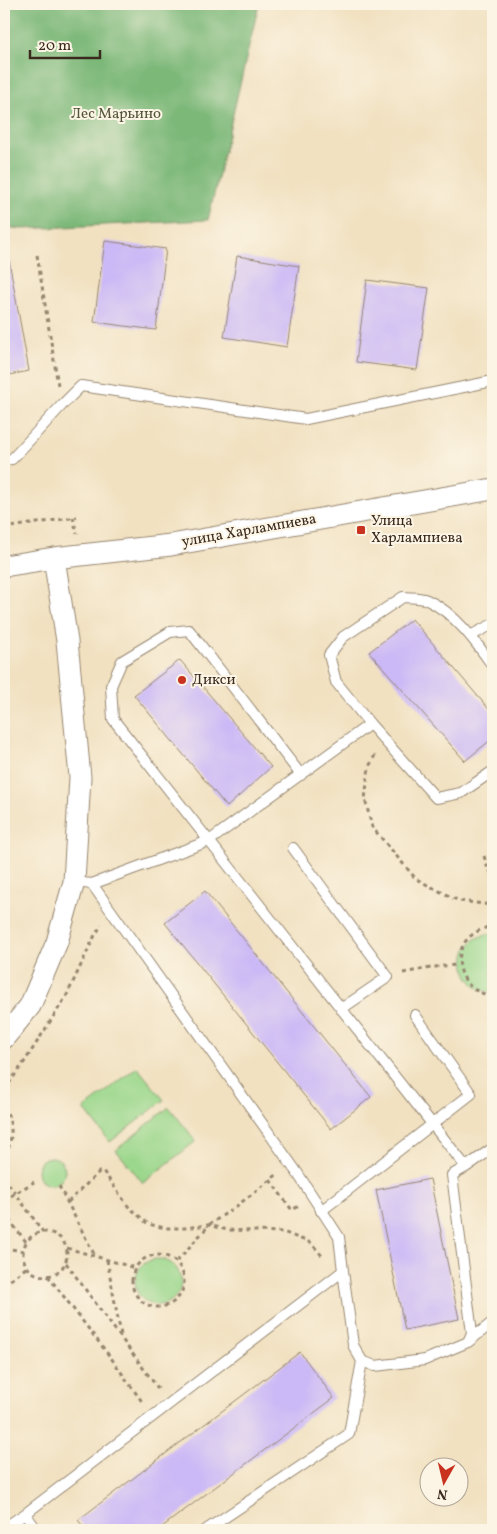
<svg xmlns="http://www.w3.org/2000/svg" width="497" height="1534" font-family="Vollkorn,serif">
  <rect width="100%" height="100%" fill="#fcf5e5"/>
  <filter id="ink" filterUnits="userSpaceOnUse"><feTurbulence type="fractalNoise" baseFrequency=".02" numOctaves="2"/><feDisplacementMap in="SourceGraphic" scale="10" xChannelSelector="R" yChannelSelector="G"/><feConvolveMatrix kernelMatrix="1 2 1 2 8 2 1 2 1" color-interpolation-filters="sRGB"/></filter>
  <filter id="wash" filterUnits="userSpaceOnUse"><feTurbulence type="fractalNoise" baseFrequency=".0096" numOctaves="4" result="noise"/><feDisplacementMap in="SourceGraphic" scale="20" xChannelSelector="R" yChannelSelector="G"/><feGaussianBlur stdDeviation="1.12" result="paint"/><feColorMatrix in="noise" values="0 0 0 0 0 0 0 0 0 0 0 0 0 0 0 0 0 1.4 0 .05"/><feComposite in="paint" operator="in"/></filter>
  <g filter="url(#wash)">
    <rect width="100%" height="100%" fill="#f1e1c1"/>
    <!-- green -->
    <path fill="#9bd78c" stroke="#6b8055" d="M486 934H493V992C468 992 455 960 472 942 475 938 482 936 486 934Z
      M137 1067 164 1100 110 1142 84 1109Z
      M169 1107 196 1141 143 1183 116 1150Z
      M37 1171a14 14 0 1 1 28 0a14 14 0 1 1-28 0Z
      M135 1282a23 23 0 1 1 46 0a23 23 0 1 1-46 0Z"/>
    <!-- forest -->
    <path fill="#7cb878" stroke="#5c714b" d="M4 4H259L208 220 22 229 4 227Z"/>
    <g id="blocks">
      <!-- building -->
      <path fill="#cbb8f6" d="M105 241 166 249 156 330 94 322Z
        M8 255 29 371 4 376V256Z
        M237 256 299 266 287 347 224 337Z
        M367 280 429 288 417 370 356 362Z
        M412 619 493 714V738L465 761 369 652Z
        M180 660 271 767 227 807 134 695Z
        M205 891 371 1097 331 1129 165 923Z
        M430 1179 459 1319 405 1330 376 1190Z
        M300 1352 334 1398 158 1530H86L78 1520Z"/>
    </g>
  </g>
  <g filter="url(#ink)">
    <use href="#blocks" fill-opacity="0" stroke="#968670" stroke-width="1"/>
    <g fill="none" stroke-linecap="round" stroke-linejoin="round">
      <!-- service casing -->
      <g stroke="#968670" stroke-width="12">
        <path id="service" d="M4 460 12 459 62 405 81 386 306 419 493 381
          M470 636 493 624
          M370 724 436 798 461 793 493 771
          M301 775 189 630 170 632 122 661 111 686 113 719 466 1167 493 1148
          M293 848 388 977 341 1009
          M92 884 209 841 370 724 336 682 329 655 343 637 403 597C411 598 420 597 427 600 455 613 476 642 493 666
          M321 1211 471 1094 415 1015
          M343 1271 353 1345 362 1361 375 1366 425 1360 468 1342 472 1333 452 1175 466 1167
          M468 1342 493 1322
          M25 1514 37 1530
          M4 1528 25 1514 343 1271 339 1237 298 1174 92 884 74 882
          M206 1530 349 1434 362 1361"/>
      </g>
      <!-- minor casing -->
      <g stroke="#968670" stroke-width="23">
        <path id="minor" d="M4 566 54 558 171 545 493 489
          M4 1038 30 1006 57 942 74 882 80 777 67 641 54 558"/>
      </g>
      <!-- path -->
      <path stroke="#968670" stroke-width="3" stroke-dasharray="4 4" stroke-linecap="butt" d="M37 255 58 385
        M73 517 77 534
        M4 528 77 517
        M375 755 369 767 365 799 372 827 416 879 459 901 493 905
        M484 856 488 869 493 875
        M493 896 488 927C479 930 471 934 465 942 453 960 461 986 482 993 485 995 490 995 493 995
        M403 973 441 966 459 965
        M4 1090 25 1061 67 995 96 933 102 925
        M4 1106C14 1126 13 1139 4 1160
        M4 1149 10 1144
        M4 1177 43 1232
        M270 1180 292 1210 299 1206
        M59 1186 95 1256
        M4 1200 34 1182
        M68 1202 99 1172 103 1171 128 1206 148 1224 165 1228H185L208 1225 227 1230 283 1232 311 1243 324 1258
        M4 1213 27 1243
        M23 1254a22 22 0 1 1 44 0a22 22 0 1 1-44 0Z
        M4 1248 24 1251
        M67 1248 135 1268
        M132 1281a26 26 0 1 1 52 0a26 26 0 1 1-52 0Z
        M107 1260 121 1335
        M177 1261 210 1224 238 1205 279 1173
        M66 1263 160 1391
        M48 1276 111 1358 143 1403
        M4 1285 27 1267"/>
      <!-- service -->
      <use href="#service" stroke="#fff" stroke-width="10"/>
      <!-- minor -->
      <use href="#minor" stroke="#fff" stroke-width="21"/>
    </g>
  </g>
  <!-- markers -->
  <g fill="#c8321e" stroke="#fcf5e5" stroke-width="2">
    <rect x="356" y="525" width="10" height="10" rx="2.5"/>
    <circle cx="182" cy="680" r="5"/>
  </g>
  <g text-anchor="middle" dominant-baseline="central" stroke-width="4" stroke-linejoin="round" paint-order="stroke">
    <!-- park labels -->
    <g font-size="15" fill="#53553a" stroke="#fcf5e5">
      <text x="116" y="114">Лес Марьино</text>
    </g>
    <!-- poi labels -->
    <g font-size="15" fill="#3b2a1e" stroke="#fcf5e5" text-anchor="start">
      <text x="371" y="521">Улица<tspan x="371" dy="17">Харлампиева</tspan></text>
      <text x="192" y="680">Дикси</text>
    </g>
    <!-- street labels -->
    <g font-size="15" fill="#3b2a1e" stroke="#fcf5e5">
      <text transform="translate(249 531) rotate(-10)">улица Харлампиева</text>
    </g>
  </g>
  <!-- margin -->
  <rect width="497" height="1534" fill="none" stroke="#fcf5e5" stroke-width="20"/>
  <!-- north arrow -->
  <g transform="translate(444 1482) rotate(188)"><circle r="24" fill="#fcf5e5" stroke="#afa495"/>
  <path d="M0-4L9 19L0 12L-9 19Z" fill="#c8321e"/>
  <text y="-8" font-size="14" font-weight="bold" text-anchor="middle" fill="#3b2a1e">N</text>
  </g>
  <!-- scale -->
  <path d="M30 50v8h70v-8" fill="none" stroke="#3b2a1e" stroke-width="2.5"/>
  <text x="38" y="50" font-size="15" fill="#3b2a1e" stroke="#fcf5e5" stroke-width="4" paint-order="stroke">20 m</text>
</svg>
